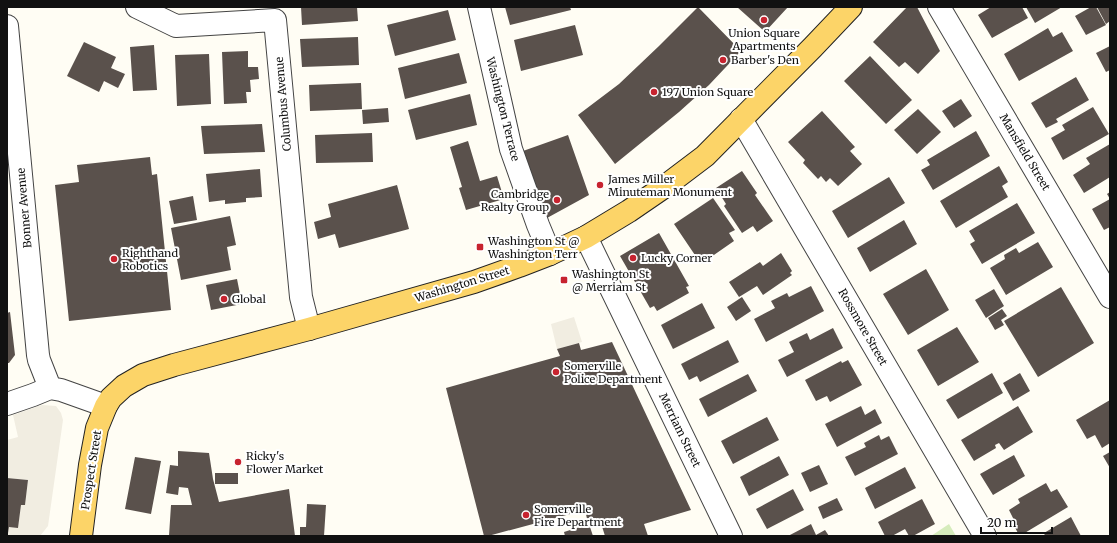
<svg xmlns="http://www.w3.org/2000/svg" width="1117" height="543" font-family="Merriweather,serif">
  <rect width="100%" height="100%" fill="#fffdf4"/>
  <!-- green -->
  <path fill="#d6ecbc" d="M949 524 956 536H931Z"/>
  <!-- plaza -->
  <path fill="#f1ede1" d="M574 317 582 342 557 349 551 324Z
    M42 405 56 406 61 413 63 420 48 526 40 536H7L9 527H18L21 505H25L28 480 7 478V440L18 437 13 415Z"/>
  <!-- building -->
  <path fill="#5a514c" d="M301 7H357L358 21 302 25Z
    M505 7H570L571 10 510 25Z
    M698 7 741 51 709 85 679 112 615 164 578 115 619 84 659 46Z
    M737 7H788L765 32Z
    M907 7H917L940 51 918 74 905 62 899 67 873 42Z
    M991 7H1022L1028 18 992 38 978 15Z
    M1026 7H1062L1035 23Z
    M1091 7H1096L1106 25 1086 35 1075 16Z
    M1097 7H1110V21L1106 24Z
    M448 10 456 40 395 56 387 25Z
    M575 25 583 55 521 71 514 40Z
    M1048 28 1053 37 1062 32 1073 51 1019 81 1004 54Z
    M358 37 359 65 302 67 300 39Z
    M84 42 116 57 111 68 125 74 118 88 104 81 99 92 67 76Z
    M154 45 157 90 133 91 130 47Z
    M1110 46V70L1106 72 1096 53Z
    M248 51V67H258L259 79 250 80 251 92H246L247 103 224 104 222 52Z
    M459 53 467 83 405 99 398 68Z
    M209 54 211 104 177 106 175 55Z
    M870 56 912 100 886 124 844 81Z
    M1076 77 1089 100 1056 119 1058 122 1046 128 1031 103Z
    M361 83 362 109 310 111 309 85Z
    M470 94 477 125 416 140 408 110Z
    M961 99 972 116 954 128 942 111Z
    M1093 107 1109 134 1063 160 1051 138 1065 130 1062 125Z
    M388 108 389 122 363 124 362 110Z
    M918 109 941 132 917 154 894 130Z
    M822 111 855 147 850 151 862 164 838 186 830 178 826 182 821 176 818 179 803 163 805 160 788 142Z
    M262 124 265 152 204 154 201 126Z
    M976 131 990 156 933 190 921 170 930 165 927 160Z
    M372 133 373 162 316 163 315 135Z
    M568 135 589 195 547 218 523 151Z
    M468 141 480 181 497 176 504 199 466 210 459 188 462 187 450 147Z
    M1110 144V177L1084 193 1073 175 1090 164 1086 158Z
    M150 157 152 175 157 174 171 310 69 321 55 185 79 182 77 165Z
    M999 166 1008 182 1002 186 1008 197 956 228 940 201Z
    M260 169 262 197 246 198V202L225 204V200L209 202 206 174Z
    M742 171 757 193 755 195 773 221 757 232 753 226 742 233 724 206 726 204 716 188Z
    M889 177 905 203 848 238 832 211Z
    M397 185 409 229 339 248 335 234 318 239 314 222 331 217 328 204Z
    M1110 192V227L1104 230 1092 209 1110 199 1107 194Z
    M193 196 197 220 174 224 169 201Z
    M713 198 735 230 729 233 734 241 701 264 674 224Z
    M1017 203 1035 233 982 264 970 244 975 241 969 231Z
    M230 216 236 245 227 247 231 270 181 280 171 228Z
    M904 220 917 244 870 272 857 248Z
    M659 233 689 286 686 287 689 293 657 311 654 306 650 308 620 256Z
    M1038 242 1053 267 1006 295 990 268 1005 259 1004 255 1016 248 1019 253Z
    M781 253 792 271 790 273 792 275 763 295 757 286 739 297 729 282 760 262 763 266Z
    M926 269 949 310 908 335 883 294Z
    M237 279 242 304 211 310 206 285Z
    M811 286 824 311 766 342 754 319 775 308 771 301 787 293 789 297Z
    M1061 287 1094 343 1038 377 1004 321Z
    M994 289 1004 306 986 318 975 300Z
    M742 297 751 311 736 321 727 307Z
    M702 303 715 328 673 349 661 325Z
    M1002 309 1007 316 1001 320 1004 325 995 330 988 318Z
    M10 312 15 355 9 363H7V313Z
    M957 327 979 362 938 386 917 350Z
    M833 328 843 348 787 377 778 360 794 352 789 342 807 333 810 340Z
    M728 340 739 362 700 382 697 376 689 380 681 364Z
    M612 342 691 510 644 524 648 536H605L600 520 588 523 585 510 488 536H484L446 388 560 356 557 349 579 343 581 350Z
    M848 360 862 385 830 402 827 396 816 401 805 380 841 361 842 363Z
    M992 373 1003 393 958 419 946 400Z
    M1020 373 1030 391 1013 401 1003 383Z
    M748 374 757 391 708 417 699 399Z
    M1110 400V443L1102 448 1095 435 1087 439 1076 420Z
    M861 406 865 415 875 409 882 423 837 447 825 424Z
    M1018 406 1033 432 1004 450 999 443 995 445 996 448 974 461 961 440Z
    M767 417 779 440 733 464 721 441Z
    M879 435 881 440 889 436 898 454 855 476 845 457 866 447 864 443Z
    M178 451 209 453 213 479 219 502 289 489 295 536H169L171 505H192L188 488 179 487 178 495 166 493 170 465 178 466Z
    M1110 452V468L1103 456Z
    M1014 455 1025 476 993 495 980 474Z
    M779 456 789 475 749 496 740 477Z
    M135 457 161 461 151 514 125 509Z
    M819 465 828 484 810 492 801 473Z
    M905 467 916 488 875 509 865 488Z
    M215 473H238V484H215Z
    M7 478 28 480 25 505H21L18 528 9 527 8 533H7Z
    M1046 483 1051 492 1057 489 1068 507 1023 534 1018 533 1013 524 1014 520 1009 510 1020 503 1018 499Z
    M793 489 804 510 767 529 756 509Z
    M837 498 843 510 823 519 818 507Z
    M922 499 935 524 913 536H909L905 529 892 536H885L878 522Z
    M307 504 326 505 324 536H300V527H306Z
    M1071 517 1081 536H1045L1044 533Z
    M589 524 593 536H565L564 532Z
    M811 524 816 535 825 530 829 536H788Z"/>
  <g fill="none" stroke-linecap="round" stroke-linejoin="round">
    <!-- minor casing -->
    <g stroke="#444" stroke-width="24">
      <path id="minor" d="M137 7 176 26 275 20 301 297 309 329
        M479 7 511 149 538 225 550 254
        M939 7 1110 297
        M7 26 38 355 39 360 50 388
        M741 119 985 536
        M586 237 731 536
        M7 404 33 395 50 388 61 390 106 406"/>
    </g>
    <!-- major casing -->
    <g stroke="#222" stroke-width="24">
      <path id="major" d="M81 536 90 465 97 428 106 406 111 398 124 386 143 375 174 365 309 329 474 282 519 266 550 254 586 237 629 211 664 187 705 156 813 47 851 7"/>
    </g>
    <!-- minor -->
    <use href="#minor" stroke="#fff" stroke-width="22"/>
    <!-- major -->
    <use href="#major" stroke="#fcd468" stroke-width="22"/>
  </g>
  <!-- markers -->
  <g fill="#c7232f" stroke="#fff" stroke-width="1.5">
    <circle cx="764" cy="20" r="4"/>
    <circle cx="723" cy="60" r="4"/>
    <circle cx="654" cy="92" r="4"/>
    <circle cx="600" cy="185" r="4"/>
    <circle cx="557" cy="200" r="4"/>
    <rect x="476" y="243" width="8" height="8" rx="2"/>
    <circle cx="633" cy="258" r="4"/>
    <circle cx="114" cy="259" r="4"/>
    <rect x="560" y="276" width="8" height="8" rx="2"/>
    <circle cx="224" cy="299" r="4"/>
    <circle cx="556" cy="372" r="4"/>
    <circle cx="238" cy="462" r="4"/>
    <circle cx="526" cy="515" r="4"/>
  </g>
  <g text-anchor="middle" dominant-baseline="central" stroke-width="4" stroke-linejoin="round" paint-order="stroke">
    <!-- poi labels -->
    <g font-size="11" fill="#111" stroke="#fff" text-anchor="start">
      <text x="764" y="33" text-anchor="middle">Union Square<tspan x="764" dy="13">Apartments</tspan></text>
      <text x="731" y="60">Barber's Den</text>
      <text x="662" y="92">197 Union Square</text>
      <text x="608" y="179">James Miller<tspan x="608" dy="13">Minuteman Monument</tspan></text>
      <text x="549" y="194" text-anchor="end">Cambridge<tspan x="549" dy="13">Realty Group</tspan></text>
      <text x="488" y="241">Washington St @<tspan x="488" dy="13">Washington Terr</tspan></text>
      <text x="122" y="253">Righthand<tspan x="122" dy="13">Robotics</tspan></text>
      <text x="641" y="258">Lucky Corner</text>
      <text x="572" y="274">Washington St<tspan x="572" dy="13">@ Merriam St</tspan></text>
      <text x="232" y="299">Global</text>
      <text x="564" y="366">Somerville<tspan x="564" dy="13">Police Department</tspan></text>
      <text x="246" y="456">Ricky's<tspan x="246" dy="13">Flower Market</tspan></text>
      <text x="534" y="509">Somerville<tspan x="534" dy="13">Fire Department</tspan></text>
    </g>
    <!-- street labels -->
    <g font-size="11" fill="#111" stroke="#fff">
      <text transform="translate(283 104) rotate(-95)">Columbus Avenue</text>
      <text transform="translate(503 109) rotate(76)">Washington Terrace</text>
      <text transform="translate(1025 152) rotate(59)">Mansfield Street</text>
      <text transform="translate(24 208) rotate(-95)">Bonner Avenue</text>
      <text transform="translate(462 284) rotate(-17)">Washington Street</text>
      <text transform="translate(863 327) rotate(60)">Rossmore Street</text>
      <text transform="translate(680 430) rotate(64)">Merriam Street</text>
      <text transform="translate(91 470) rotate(-81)">Prospect Street</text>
    </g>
  </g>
  <!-- border -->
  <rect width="1117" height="543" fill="none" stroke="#111111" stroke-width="16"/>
  <!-- scale -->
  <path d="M981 527v6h71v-6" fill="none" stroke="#111111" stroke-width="2"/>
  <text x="987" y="527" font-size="12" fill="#111111" stroke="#ffffff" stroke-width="3" paint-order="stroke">20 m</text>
</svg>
